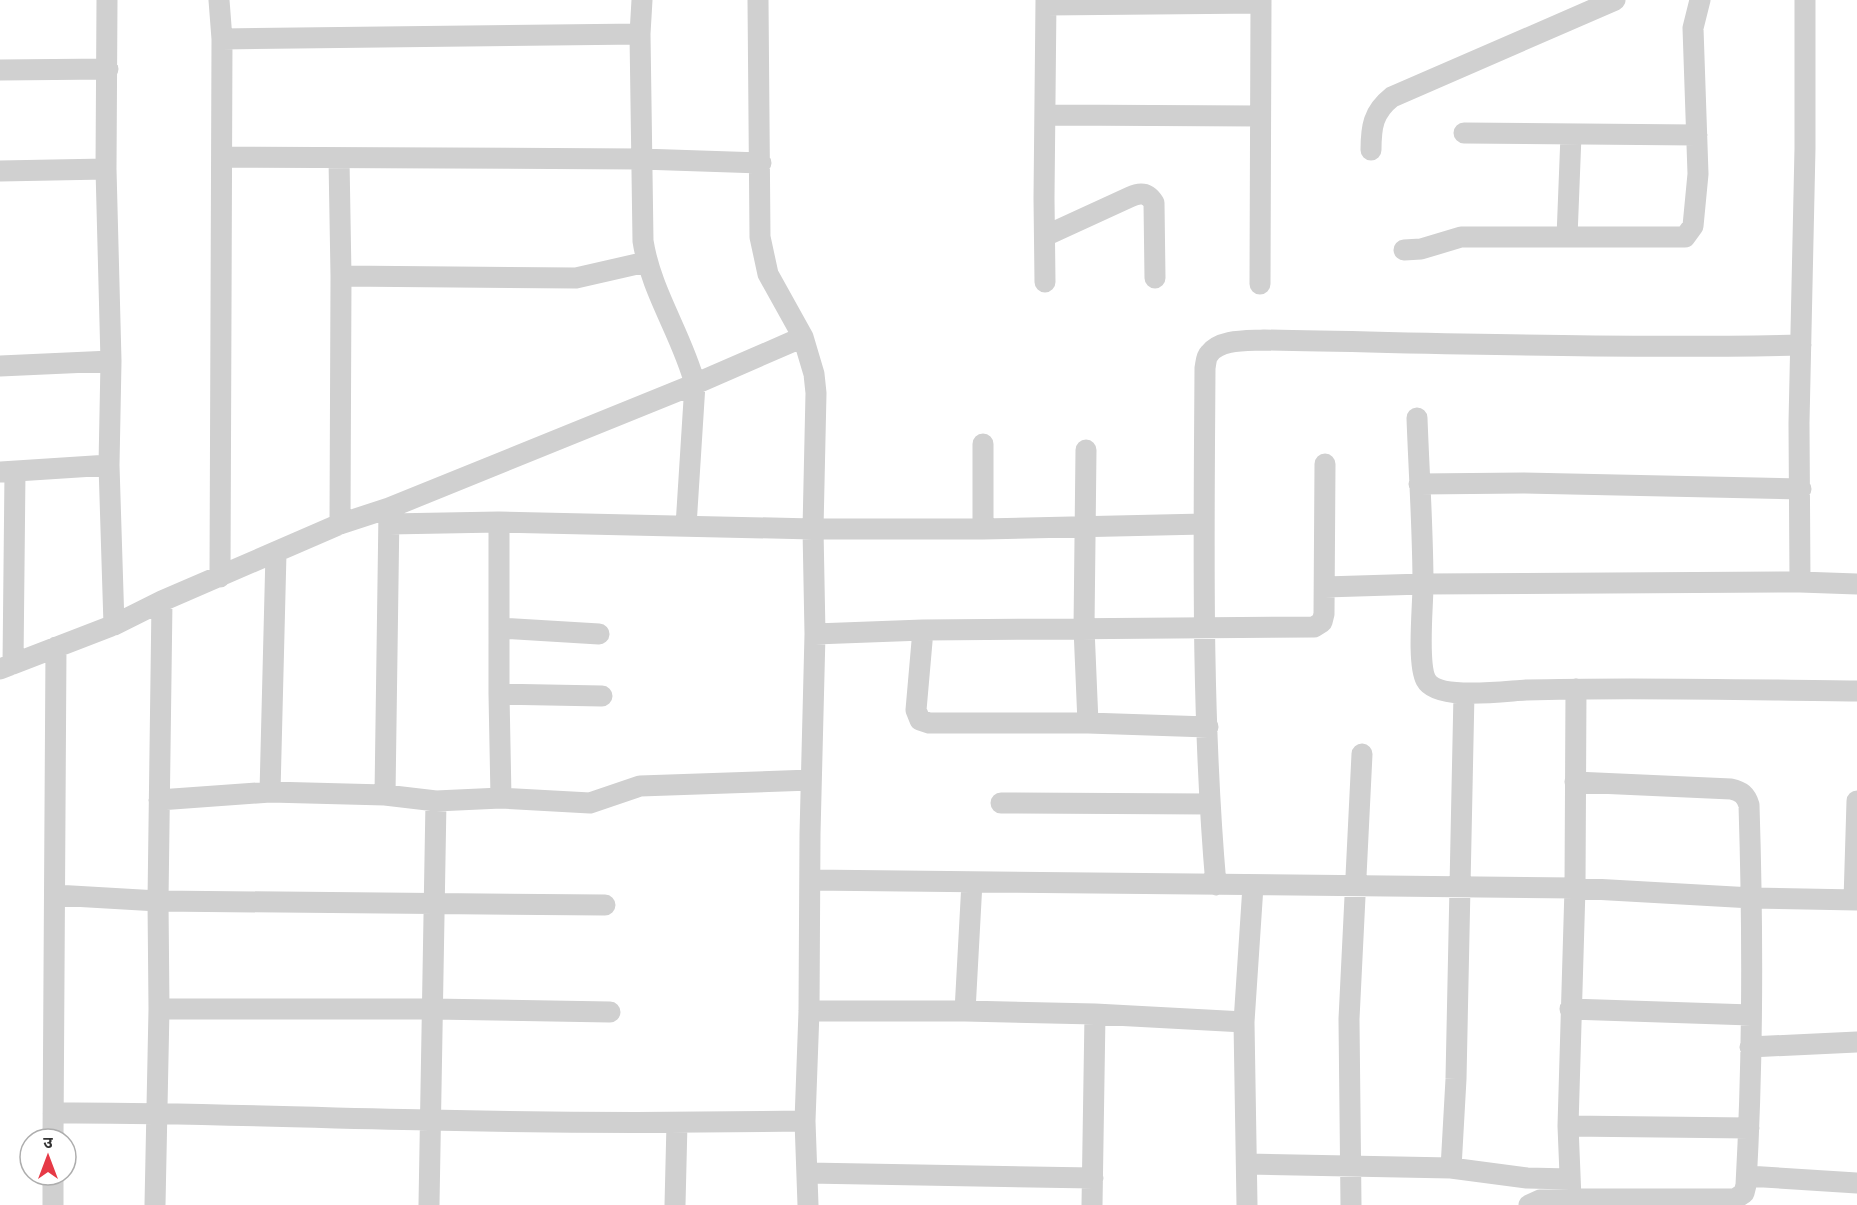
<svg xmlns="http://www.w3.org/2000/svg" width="1857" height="1205" font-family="Quicksand,'Noto Sans Devanagari',sans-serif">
  <rect width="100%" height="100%" fill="#fff"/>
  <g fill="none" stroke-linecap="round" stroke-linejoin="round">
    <!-- minor -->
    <path stroke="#d0d0d0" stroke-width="21" d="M107 0 106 169 111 361 109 465 114 625
      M219 0 222 39 220 577
      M642 0 640 34 643 241C651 292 682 335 695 384L686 526
      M758 0 760 237 768 274 803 337 814 374 816 393 813 529 815 634 810 834 809 1011 805 1121 808 1205
      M1046 5 1261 3
      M222 39 640 34
      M0 70 108 69
      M1045 115 1260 116
      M1464 133 1697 135
      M1371 150C1371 127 1373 112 1392 97L1615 0
      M222 157 641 159 761 163
      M339 159 341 276 340 524
      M0 171 106 169
      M1045 236 1130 197C1141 192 1148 193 1154 203L1155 278
      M1567 237 1571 135
      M1404 250 1421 249 1461 237H1685L1693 226 1698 174 1693 28 1700 0
      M341 276 576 278 646 262
      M1045 282 1044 198 1046 0
      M1260 284 1261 0
      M0 366 111 361
      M1417 418C1419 474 1423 530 1423 585 1423 607 1417 663 1426 680 1437 701 1505 691 1526 690 1636 687 1747 690 1857 691
      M983 444V529
      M1086 450 1084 628 1088 723
      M1 472 109 465
      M1419 484 1524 483 1801 489
      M499 522V694L501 798
      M389 524 499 522 813 529H983L1204 524
      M1800 582 1799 423 1805 148V0
      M1325 587 1423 584 1800 582 1857 584
      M499 628 599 634
      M923 630 916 710 920 720 929 723H1088L1208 727
      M815 634 923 630 1314 627 1322 622 1324 614 1325 464
      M13 664 15 472
      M0 669 114 625 162 601 340 524 389 508 695 384 803 337
      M499 694 602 696
      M270 792 276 553
      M385 795 389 511
      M159 800 270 792 385 795 436 801 501 798 590 803 640 786 811 780
      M1001 803 1209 804
      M810 880 1575 888 1752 898 1857 900
      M1216 885C1201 713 1204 540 1205 368 1206 363 1206 357 1209 354 1220 339 1247 341 1264 340 1443 343 1622 349 1801 345
      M55 895 158 901 605 905
      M1854 900 1857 801
      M159 1009H432L610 1012
      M1570 1009 1751 1015
      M809 1011H965L1095 1014 1244 1022
      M965 1011 972 882
      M1750 1047 1857 1042
      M53 1113C179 1112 304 1118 429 1120 555 1123 680 1123 805 1121
      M1568 1126 1749 1128
      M53 1139 56 647
      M1248 1164 1451 1168 1527 1178 1570 1179
      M1451 1168 1456 1079 1464 693
      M808 1173 1093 1178
      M1747 1176 1857 1183
      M1571 1199 1568 1126 1575 888 1576 689
      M53 1205V1175
      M155 1205 159 1009 158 901 162 601
      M429 1205 436 801
      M675 1205 677 1123
      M1092 1205 1095 1014
      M1247 1205 1244 1022 1253 886
      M1351 1205 1349 1019 1362 754
      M1529 1205 1540 1200 1571 1199H1735L1744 1193 1746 1185C1753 1059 1753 931 1749 805 1746 795 1741 791 1731 789L1575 782"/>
  </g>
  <!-- north arrow -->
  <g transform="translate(48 1157)"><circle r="28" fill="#ffffff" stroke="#adadad" stroke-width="1.5"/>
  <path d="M0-4.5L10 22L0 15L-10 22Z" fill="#e63946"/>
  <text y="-9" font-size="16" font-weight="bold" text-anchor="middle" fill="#333333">उ</text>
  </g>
</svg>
